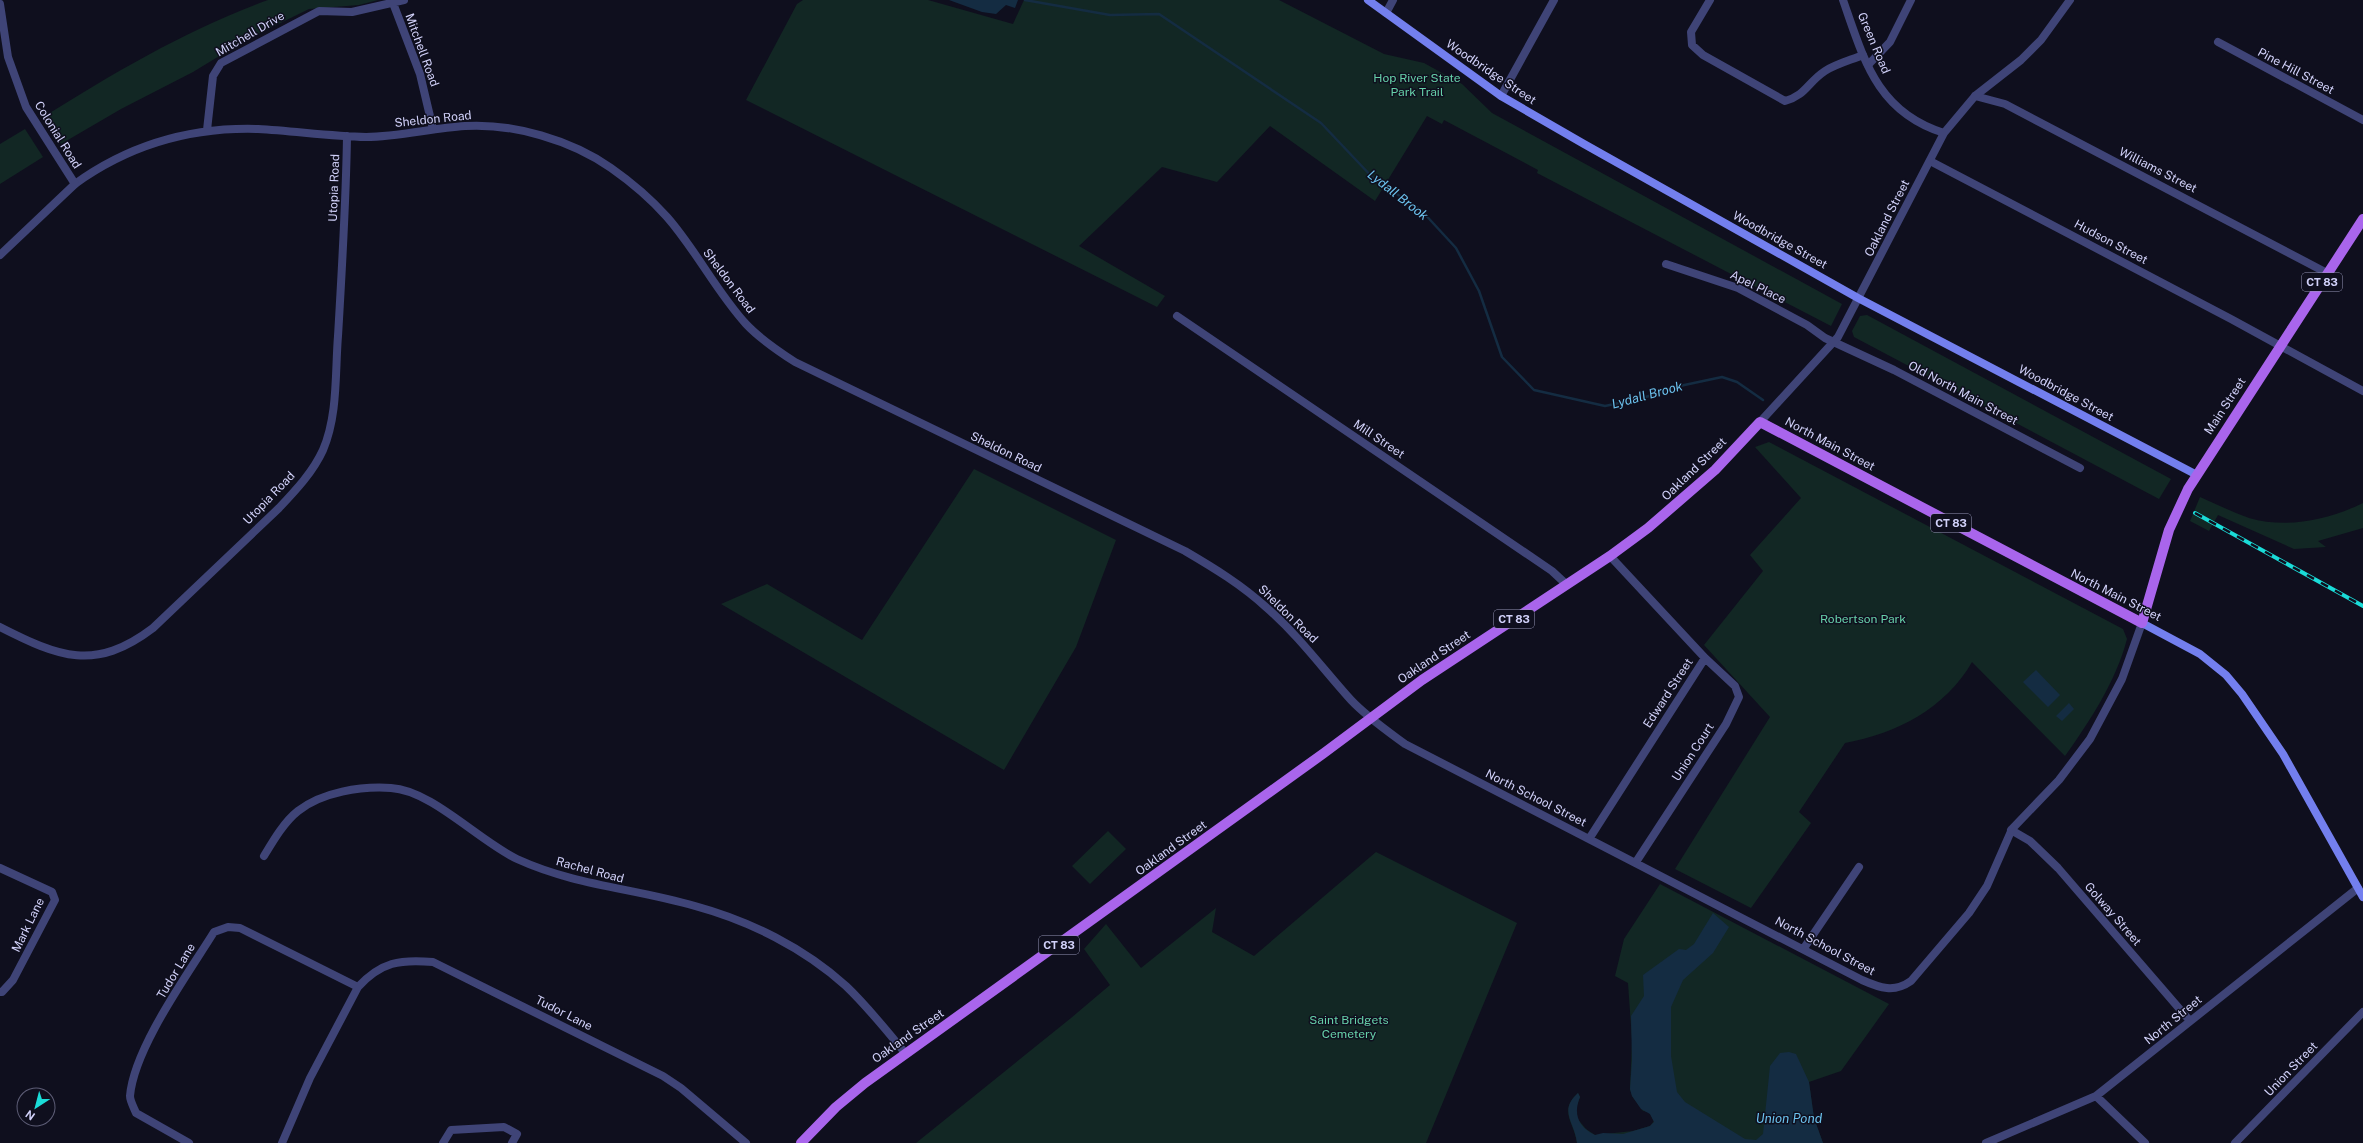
<svg xmlns="http://www.w3.org/2000/svg" width="2363" height="1143" font-family="'Public Sans',sans-serif">
  <rect width="100%" height="100%" fill="#0f0f1e"/>
  <!-- green -->
  <path fill="#122724" d="M268 0H378L359 5 309 9 244 41 193 72 121 109 61 144 45 116C115 72 190 28 268 0Z
    M803 0H928L1013 24 1024 0H1279L1384 54 1424 63 1462 84 1492 113 1842 304 1831 326 1537 173 1538 170 1444 120 1442 124 1427 116 1375 201 1270 126 1217 182 1162 167 1079 246 1165 296 1157 307 746 100 797 4Z
    M25 129 43 157 0 184V144Z
    M1867 315 2171 479 2159 499 1854 337 1852 331 1860 316Z
    M1769 442 2123 629 2127 639C2116 681 2090 721 2065 756L1972 662C1946 708 1896 734 1845 743L1799 812 1811 823 1751 908 1675 869 1770 717 1704 645 1763 571 1750 555 1801 498 1755 447Z
    M974 469 1116 540 1076 647 1004 770 721 604 767 584 862 640Z
    M2200 497C2216 504 2232 512 2249 518 2287 529 2328 520 2363 503V528L2318 541 2326 547 2294 549 2218 515 2209 531 2190 521Z
    M1108 831 1126 849 1090 884 1072 866Z
    M1376 852 1517 923 1426 1143H916L1071 1018 1110 985 1084 949 1106 924 1141 968 1216 908 1212 932 1254 956Z
    M1660 884 1889 1004 1841 1071 1809 1082 1814 1118 1823 1143H1577C1574 1122 1558 1111 1578 1093L1580 1097 1576 1108V1117L1586 1129 1595 1135 1633 1131 1650 1126 1654 1121 1649 1112 1643 1111 1632 1096 1630 1089 1632 1040 1628 983 1615 976 1624 939Z"/>
  <!-- water -->
  <path fill="#142c42" d="M949 0H1018L1015 8 1006 5 996 14 982 12Z
    M2036 670 2060 695 2048 707 2023 682Z
    M2069 703 2074 709 2062 721 2056 716Z
    M1713 913 1729 927 1713 953 1683 980 1671 1007V1056L1677 1092 1685 1102 1745 1139 1756 1140 1763 1134 1770 1066 1780 1053 1789 1052 1796 1054 1809 1082 1814 1118 1823 1143H1577C1575 1122 1558 1111 1578 1093L1580 1097C1573 1114 1578 1127 1595 1135L1603 1133 1623 1134 1650 1126 1654 1122 1650 1114 1641 1109 1632 1096 1630 1089 1632 1060 1631 1016 1644 996 1643 975 1679 949 1686 950 1694 944Z"/>
  <g fill="none" stroke-linecap="round" stroke-linejoin="round">
    <!-- stream -->
    <path stroke="#142c42" stroke-width="2.5" d="M1025 0 1110 15 1159 14 1321 123 1374 179 1421 210 1456 248 1479 291 1502 357 1534 390 1605 406 1643 398 1675 387 1722 377 1737 382 1763 400"/>
    <!-- minor -->
    <path stroke="#3f4477" stroke-width="8" d="M1710 0 1691 32 1692 45 1703 55 1785 101C1806 95 1807 83 1825 71 1836 64 1851 60 1863 55
      M393 3 420 74 433 129
      M1386 13 1393 0
      M2218 42 2363 120
      M1868 65 1890 42 1911 0
      M1501 96 1554 0
      M1975 96 2005 104 2327 273
      M207 130 213 76 221 63 319 11 352 12 404 0
      M1930 161 2231 319 2363 391
      M75 184C129 145 191 127 258 129 294 131 330 136 366 137 399 137 432 128 465 126 513 123 571 140 611 168 631 182 650 198 667 217 696 250 716 291 746 324 760 339 778 351 795 362L1185 551C1214 568 1242 585 1267 608 1299 636 1323 669 1351 700 1367 717 1386 730 1405 744L1862 980C1880 988 1894 993 1911 981L1969 913 1987 886 2012 829 2059 780 2090 739 2122 679 2142 623
      M1666 264 1738 288 1807 325 1825 338 1894 370 2080 468
      M1177 316 1552 571 1566 584
      M1610 556 1705 658 1735 686 1739 697 1726 724 1636 862
      M0 627C59 657 95 672 153 628L279 508C296 490 313 472 323 450 338 415 335 373 338 336 342 269 346 203 347 136
      M2011 830 2030 841 2058 868 2190 1021
      M1589 839 1705 658
      M264 856C273 841 284 822 298 811 322 792 361 786 391 788 431 790 479 841 517 859 576 886 634 888 695 906 750 921 804 948 846 986 868 1007 887 1031 906 1054
      M0 868 52 892 55 900 13 980 2 992H0
      M1804 948 1859 867
      M2096 1096 2145 1143
      M189 1143 136 1113C134 1108 130 1101 130 1096 134 1048 188 974 214 932L228 927 240 928 358 987C381 962 400 959 433 962L663 1076 681 1088 746 1143
      M282 1143 310 1078 358 987
      M443 1143 451 1130 504 1127 517 1134 512 1143
      M1986 1143 2096 1096 2358 888"/>
    <!-- tertiary -->
    <path stroke="#3f4477" stroke-width="8" d="M1843 0C1864 60 1877 112 1944 133
      M0 4 8 57 26 107 75 184 0 255
      M1760 422 1838 337 1944 133 1975 96 2021 60 2041 40 2070 0
      M2235 1143 2363 1012"/>
    <!-- secondary -->
    <path stroke="#737fee" stroke-width="8" d="M1368 0 1501 96 1584 144 1858 298 2197 475
      M2142 623 2200 654 2226 675 2242 694 2283 754 2363 897"/>
    <!-- primary -->
    <path stroke="#a965ec" stroke-width="10" d="M801 1143 836 1107 865 1083 1324 753 1422 680 1610 556 1648 528 1715 470 1760 422 2142 623 2169 530 2188 489 2363 219"/>
    <!-- rail casing -->
    <g stroke="#1adcd8" stroke-width="4">
      <path id="rail" d="M2195 513 2363 606"/>
    </g>
    <!-- rail -->
    <use href="#rail" stroke="#0f0f1e" stroke-width="2.5" stroke-dasharray="8" stroke-linecap="butt"/>
  </g>
  <g text-anchor="middle" dominant-baseline="central" stroke-width="3" stroke-linejoin="round" paint-order="stroke">
    <!-- shield labels -->
    <g fill="#0f0f1e" stroke="#9797b7" stroke-width="1">
      <rect x="2302" y="273" width="40" height="18" rx="3"/>
      <rect x="1931" y="514" width="40" height="18" rx="3"/>
      <rect x="1494" y="610" width="40" height="18" rx="3"/>
      <rect x="1039" y="936" width="40" height="18" rx="3"/>
    </g>
    <g font-size="11" font-weight="bold" fill="#d1d1f9">
      <text x="2322" y="282">CT 83</text>
      <text x="1951" y="523">CT 83</text>
      <text x="1514" y="619">CT 83</text>
      <text x="1059" y="945">CT 83</text>
    </g>
    <!-- street labels -->
    <g font-size="12" fill="#d1d1f9" stroke="#0f0f1e">
      <text transform="translate(250 34) rotate(-30)">Mitchell Drive</text>
      <text transform="translate(1874 43) rotate(67)">Green Road</text>
      <text transform="translate(422 50) rotate(70)">Mitchell Road</text>
      <text transform="translate(2296 71) rotate(28)">Pine Hill Street</text>
      <text transform="translate(1491 72) rotate(34)">Woodbridge Street</text>
      <text transform="translate(433 119) rotate(-6)">Sheldon Road</text>
      <text transform="translate(58 135) rotate(58)">Colonial Road</text>
      <text transform="translate(2158 170) rotate(27)">Williams Street</text>
      <text transform="translate(334 188) rotate(-88)">Utopia Road</text>
      <text transform="translate(1887 218) rotate(-63)">Oakland Street</text>
      <text transform="translate(1780 240) rotate(29)">Woodbridge Street</text>
      <text transform="translate(2111 242) rotate(28)">Hudson Street</text>
      <text transform="translate(729 281) rotate(53)">Sheldon Road</text>
      <text transform="translate(1758 287) rotate(26)">Apel Place</text>
      <text transform="translate(1963 393) rotate(28)">Old North Main Street</text>
      <text transform="translate(2066 393) rotate(28)">Woodbridge Street</text>
      <text transform="translate(2225 406) rotate(-57)">Main Street</text>
      <text transform="translate(1379 439) rotate(34)">Mill Street</text>
      <text transform="translate(1830 444) rotate(28)">North Main Street</text>
      <text transform="translate(1006 452) rotate(26)">Sheldon Road</text>
      <text transform="translate(1694 469) rotate(-44)">Oakland Street</text>
      <text transform="translate(269 498) rotate(-46)">Utopia Road</text>
      <text transform="translate(2116 595) rotate(27)">North Main Street</text>
      <text transform="translate(1288 614) rotate(44)">Sheldon Road</text>
      <text transform="translate(1434 657) rotate(-34)">Oakland Street</text>
      <text transform="translate(1668 693) rotate(-57)">Edward Street</text>
      <text transform="translate(1693 752) rotate(-57)">Union Court</text>
      <text transform="translate(1536 798) rotate(27)">North School Street</text>
      <text transform="translate(1171 848) rotate(-36)">Oakland Street</text>
      <text transform="translate(590 870) rotate(15)">Rachel Road</text>
      <text transform="translate(2113 914) rotate(49)">Golway Street</text>
      <text transform="translate(28 925) rotate(-64)">Mark Lane</text>
      <text transform="translate(1825 946) rotate(28)">North School Street</text>
      <text transform="translate(176 971) rotate(-59)">Tudor Lane</text>
      <text transform="translate(564 1013) rotate(27)">Tudor Lane</text>
      <text transform="translate(2173 1020) rotate(-39)">North Street</text>
      <text transform="translate(908 1036) rotate(-35)">Oakland Street</text>
      <text transform="translate(2291 1069) rotate(-46)">Union Street</text>
    </g>
    <!-- park labels -->
    <g font-size="12" fill="#66d0a9" stroke="#0f0f1e">
      <text x="1417" y="78">Hop River State<tspan x="1417" dy="14">Park Trail</tspan></text>
      <text x="1863" y="619">Robertson Park</text>
      <text x="1349" y="1020">Saint Bridgets<tspan x="1349" dy="14">Cemetery</tspan></text>
    </g>
    <!-- water labels -->
    <g font-size="13" font-style="italic" fill="#6bc1ed" stroke="#0f0f1e">
      <text transform="translate(1398 195) rotate(38)">Lydall Brook</text>
      <text transform="translate(1647 395) rotate(-15)">Lydall Brook</text>
      <text x="1789" y="1118">Union Pond</text>
    </g>
  </g>
  <!-- north arrow -->
  <g transform="translate(36 1107) rotate(216)"><circle r="19" fill="#0f0f1e" stroke="#5d5d76"/>
  <path d="M0-3L7 15L0 10L-7 15Z" fill="#1adcd8"/>
  <text y="-6" font-size="11" font-weight="bold" text-anchor="middle" fill="#d1d1f9">N</text>
  </g>
</svg>
